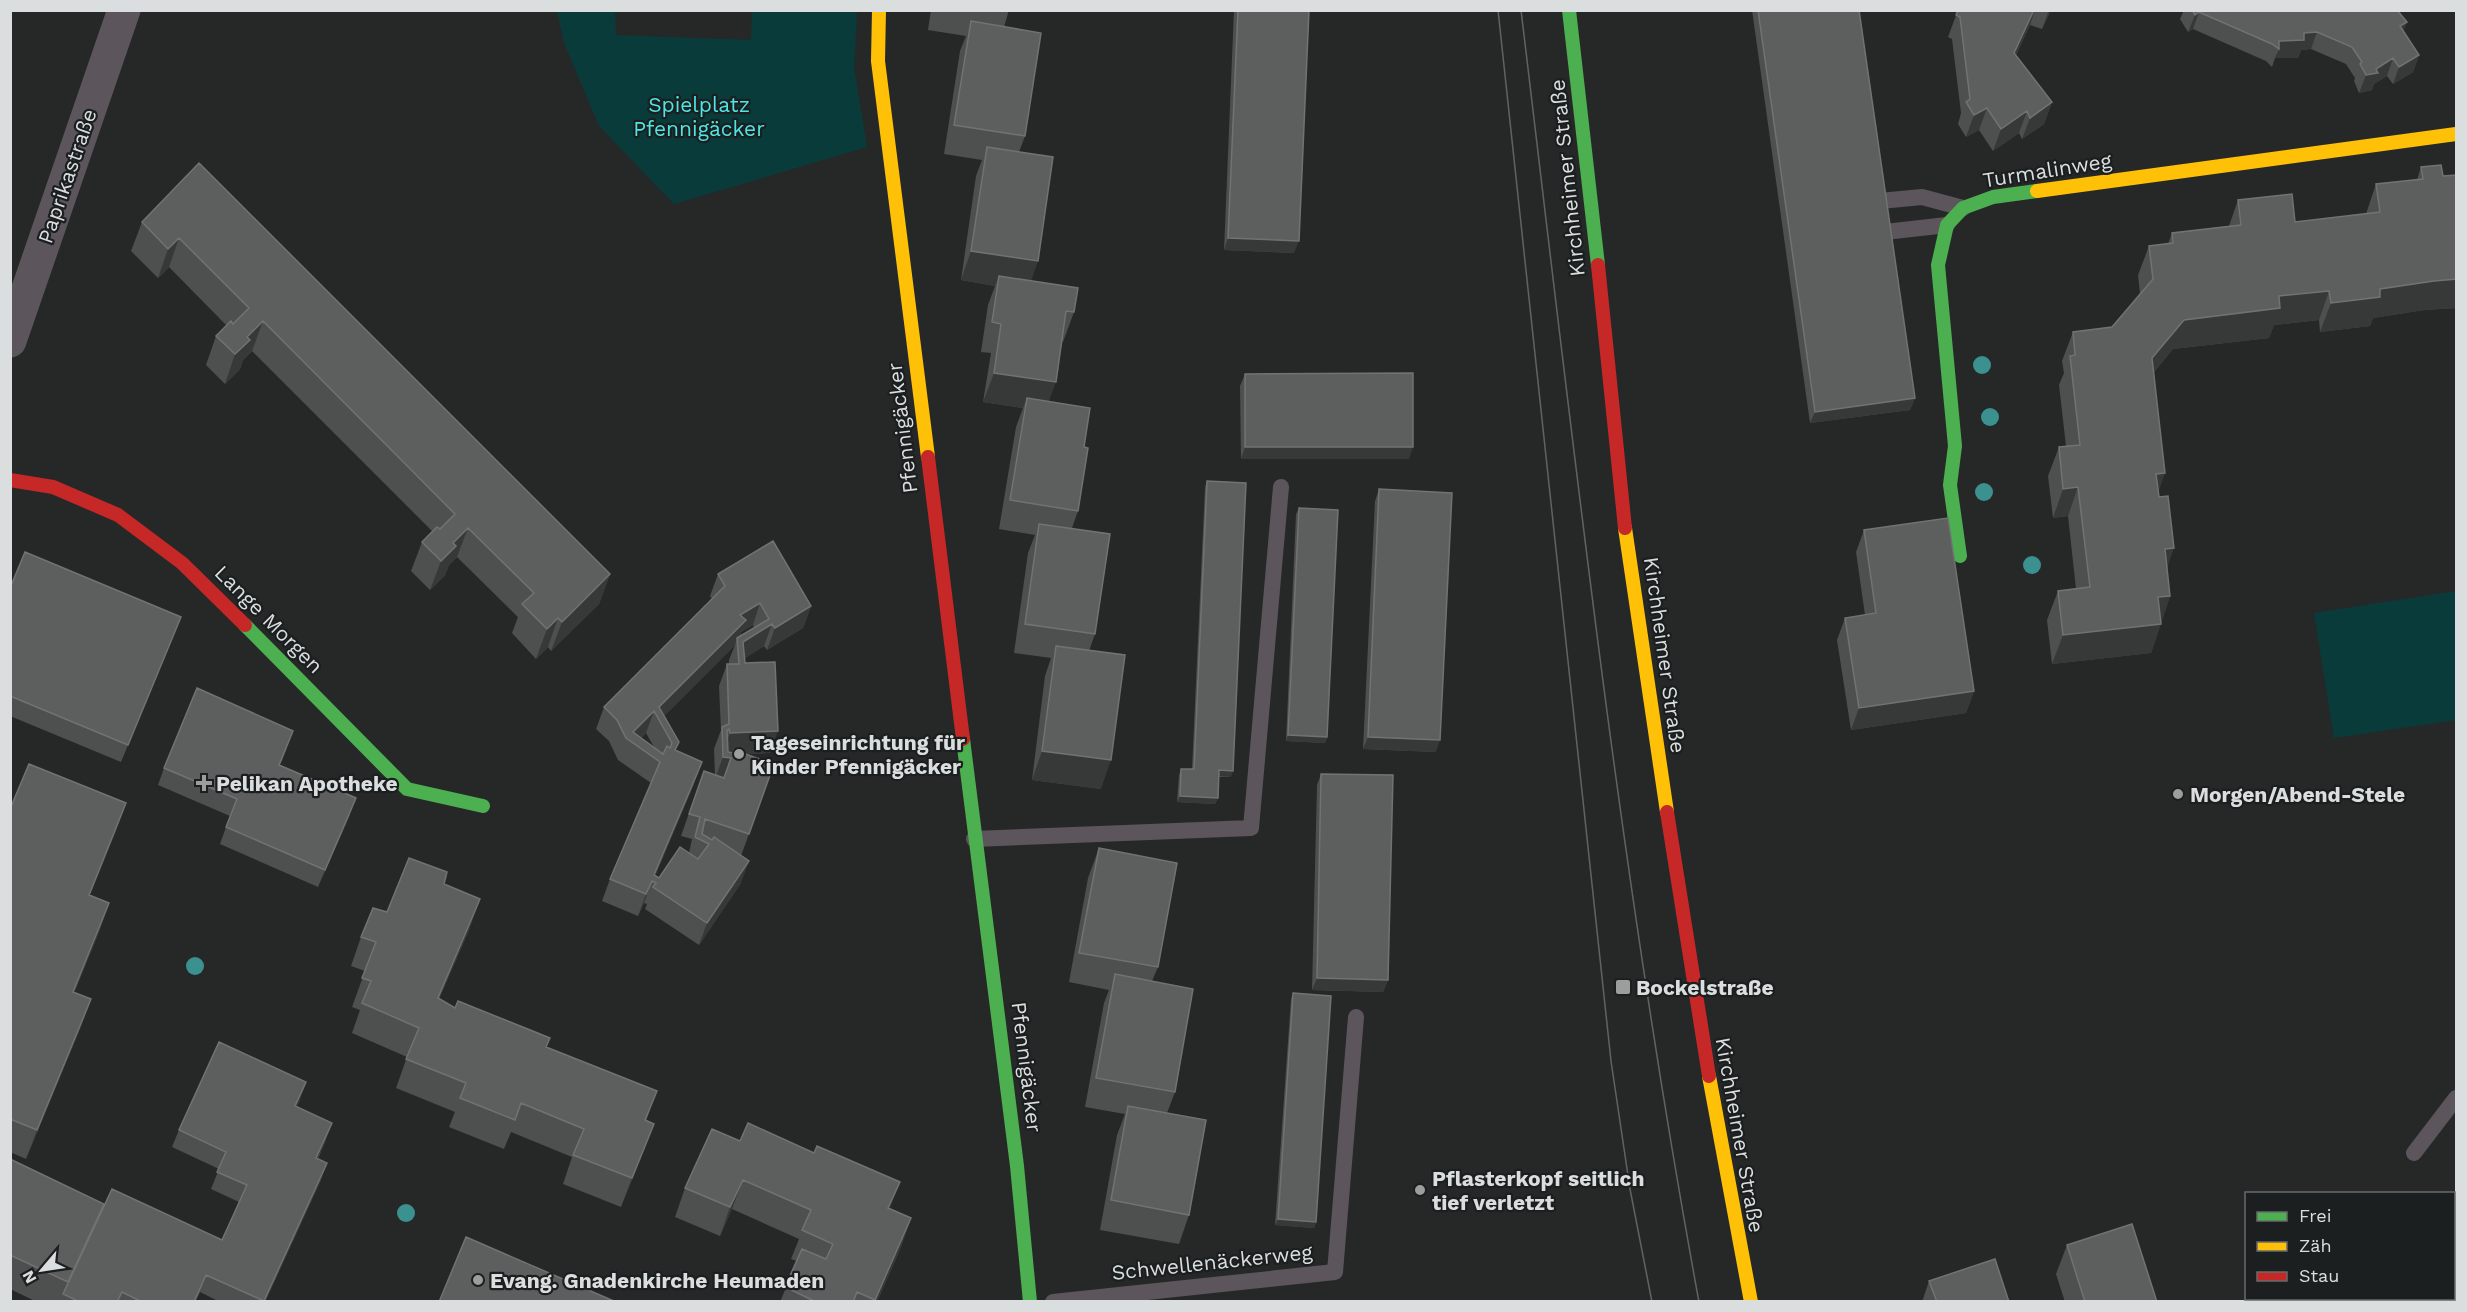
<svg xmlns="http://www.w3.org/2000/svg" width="2467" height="1312" font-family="'Work Sans',sans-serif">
  <rect width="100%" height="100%" fill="#262828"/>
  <!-- green -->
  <path fill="#0a3b3b" d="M557 11H615L616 35 751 40 752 11H857L854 67 867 147 674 204 599 126 564 43Z
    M2456 591V720L2334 738 2314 613Z"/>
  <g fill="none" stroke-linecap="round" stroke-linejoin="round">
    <!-- lane -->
    <path stroke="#5c555b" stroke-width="16" d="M1880 201 1922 197 1963 208
      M1885 232 1947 225
      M974 839 1251 828 1281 487
      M2414 1153 2456 1098
      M1053 1302 1335 1272 1356 1017"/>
    <!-- street -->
    <path stroke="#5c555b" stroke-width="33" d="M10 341 124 10"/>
    <!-- fast -->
    <path stroke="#4caf50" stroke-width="14" d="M1569 10 1598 265
      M1960 556 1950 485 1955 446 1938 265 1947 225 1963 208 1993 197 2037 191
      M245 625 407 789 483 806
      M963 739 1017 1166 1030 1302"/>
    <!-- slow -->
    <path stroke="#ffc107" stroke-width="14" d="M879 10 878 61 928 457
      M2037 191 2456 134
      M1625 528 1667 812
      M1709 1076 1751 1302"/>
    <!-- jam -->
    <path stroke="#c62828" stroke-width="14" d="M1598 265 1625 528
      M928 457 963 739
      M10 480 53 487 118 515 182 563 245 625
      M1667 812 1709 1076"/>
    <!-- tram -->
    <path stroke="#646165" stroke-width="1.5" d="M1498 10 1611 1061 1630 1189 1652 1302
      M1521 10C1573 442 1620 874 1699 1302"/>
  </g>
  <!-- trees -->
  <g fill="#3b9090">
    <circle cx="1982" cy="365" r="9"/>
    <circle cx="1990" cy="417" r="9"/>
    <circle cx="1984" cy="492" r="9"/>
    <circle cx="2032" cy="565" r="9"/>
    <circle cx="195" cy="966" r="9"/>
    <circle cx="406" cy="1213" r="9"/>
  </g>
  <!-- wall -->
  <path fill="#4e5050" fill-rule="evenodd" d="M931 10H1009L1004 27 1025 136 1019 152 1031 281 1074 312 1063 342 1062 341 1049 401 1084 447 1078 511 1072 528 1095 634 1089 651 1101 789 1032 780 1045 676 1051 658 1014 653 1028 553 1035 535 999 529 1016 427 1023 408 983 402 991 353 981 352 988 305 995 286 961 280 976 176 982 160 944 154 960 51 966 36 928 30Z
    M1234 10H1309L1294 253 1224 250Z
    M1752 10H1859L1915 398 1910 410 1810 423Z
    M1958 10H2051L2042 29 2030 25 2016 55 2052 102 2044 124 2022 139 2019 133 1993 151 1979 130 1966 137 1958 124 1961 113 1952 39 1948 37Z
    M2184 10H2397L2407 22 2403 31 2419 55 2413 72 2393 84 2387 76 2374 84 2372 90 2359 93 2354 81 2355 78 2346 64 2311 49 2301 50 2298 58H2275L2272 67 2266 61 2193 29 2188 32 2180 19Z
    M199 163 610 574 599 604 551 651 548 647 536 659 512 633 518 617 457 557 449 565 445 575 430 590 411 571 422 542 432 531 252 351 243 360 240 369 225 384 206 365 216 336 227 326 169 267 158 278 131 251 142 222Z
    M2421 167 2443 176 2457 175V308L2424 310 2373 318 2370 326 2320 332 2319 320 2274 325 2269 338 2173 349 2154 372 2158 492 2170 596 2151 653 2052 664 2047 620 2058 591 2076 589 2068 516 2053 518 2048 476 2059 447 2066 446 2059 385 2064 373 2062 361 2073 332 2112 327 2140 294 2138 275 2149 246 2168 244 2172 233 2229 226 2238 200 2295 222 2366 214 2376 184 2417 180Z
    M1245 374 1409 459H1241L1240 386Z
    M1207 481 1231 777H1219L1218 798 1215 804 1177 802 1179 775 1181 769H1192L1205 487Z
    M1379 489 1436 752 1363 749 1375 501Z
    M1299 508 1327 737 1325 743 1286 741 1296 514Z
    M1864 530 1974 691 1966 713 1851 730 1837 640 1845 618 1865 615 1856 552Z
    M718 574 811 606 803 628 767 650 764 646 745 658V663L770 753 746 754 774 764 741 856V883L699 945 645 909 647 904 644 903 638 916 602 901 610 879 651 783 618 760 609 741 596 729 604 707 712 599 710 596ZM753 625 754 628 740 637 741 632ZM735 645 729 660V664H727L719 686 721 730 714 749 715 775 704 771 696 793 681 836 692 839 689 853 659 878 655 876 694 784 676 750 664 716ZM646 733 654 747 641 738Z
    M10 588 181 617 121 762 10 716Z
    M287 748 280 765 350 815 318 887 220 844 230 816 158 785 164 768Z
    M1321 774 1388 980 1383 992 1312 990 1317 785Z
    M126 803 115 833 90 895 109 903 99 932 74 993 91 999 80 1029 26 1159 10 1152V809Z
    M1099 848 1158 967 1152 981 1175 1092 1167 1113 1189 1215 1179 1244 1100 1230 1117 1135 1125 1114 1085 1107 1104 1003 1109 990 1069 982 1088 878Z
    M444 884 470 928 439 999 455 1008 546 1047 657 1091 646 1121 654 1124 621 1207 563 1184 572 1157 511 1132 504 1149 449 1127 455 1112 396 1088 407 1057 352 1033 360 1010 352 1007 365 971 351 966 361 937 387 912Z
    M1293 993 1316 1222 1314 1228 1275 1225 1291 999Z
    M300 1100 297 1106 326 1140 318 1159 321 1180 265 1302H220L200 1292 195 1302H37L10 1289V1159L99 1217 222 1240 239 1202 211 1189 219 1169 172 1147 179 1130Z
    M712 1129 911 1218 901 1247 877 1302H780L797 1261 791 1259 799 1239 732 1209 720 1236 675 1217 685 1188Z
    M2067 1245 2157 1302H2065L2056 1274Z
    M1929 1281 2009 1302H1922Z"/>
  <!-- shaded-wall -->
  <path fill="#373939" d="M2034 10H2035L2030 25 2006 75 2014 53Z
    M2049 10H2051L2042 29Z
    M2199 12 2193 29 2188 32 2195 15Z
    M2407 22 2400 40V26Z
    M2317 32 2311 49 2301 50 2298 58H2275L2279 49V41L2304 33Z
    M2419 55 2413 72 2393 84 2399 67Z
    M2393 58 2387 76 2374 84 2372 90 2359 93 2366 75Z
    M2052 102 2044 124 2022 139 2030 118Z
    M1987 108 1979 130 1966 137 1974 115Z
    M2027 111 2019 133 1993 151 2001 129Z
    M179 238 169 267 158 278 168 249Z
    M1228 238 1299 241 1294 253 1224 250Z
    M971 251 1038 261 1028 290 999 276 995 286 961 280Z
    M2457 279V308L2424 310 2373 318 2370 326 2320 332 2331 303 2380 289 2434 281Z
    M2329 291 2319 320 2274 325 2269 338 2173 349 2141 387 2152 358 2184 320 2279 296Z
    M263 321 252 351 243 360 240 369 225 384 235 354 247 337Z
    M994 373 1056 382 1045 411 1027 398 1023 408 983 402Z
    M1915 398 1910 410 1810 423 1815 412Z
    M1245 447H1413L1409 459H1241Z
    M2165 473 2155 502 2156 474Z
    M2078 487 2068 516 2053 518 2063 489Z
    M468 528 457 557 449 565 445 575 430 590 441 561 453 543Z
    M2174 548 2164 577 2165 549Z
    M610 574 599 604 551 651 562 622Z
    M2170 596 2151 653 2052 664 2063 635 2158 597Z
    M760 603 753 625 741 632 738 642 737 638 735 645 659 721V707L740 615Z
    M811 606 803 628 767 650 775 628Z
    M558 618 548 647 536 659 547 629Z
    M772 624 764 646 739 662 743 642Z
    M1974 691 1966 713 1851 730 1859 708Z
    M654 711 646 733 635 744 633 732Z
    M778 731 770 753 732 755 723 752 730 733Z
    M1288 735 1327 737 1325 743 1286 741Z
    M1368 737 1440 740 1436 752 1363 749Z
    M1042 751 1111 760 1101 789 1032 780Z
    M723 757 731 758 723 780 715 779Z
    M702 762 694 784 653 881 654 875Z
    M1219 770 1233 771 1231 777 1217 776Z
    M1180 796 1218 798 1215 804 1177 802Z
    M356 798 350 815 318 887 325 870Z
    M126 803 115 833 78 924 89 895Z
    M749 861 741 883 699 945 707 923Z
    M652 881 644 903 638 916 646 894Z
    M480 899 470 928 427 1027 438 998Z
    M109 903 99 932 62 1021 73 992Z
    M1317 978 1388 980 1383 992 1312 990Z
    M91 999 80 1029 26 1159 37 1130Z
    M306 1082 300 1100 289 1123 295 1106Z
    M332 1123 326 1140 310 1175 316 1158Z
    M654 1124 643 1153 621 1207 632 1178Z
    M327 1163 321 1180 265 1302H264Z
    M743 1180 732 1209 720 1236 730 1207Z
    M900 1182 889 1211 888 1208Z
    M104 1204 93 1233 63 1294 68 1282Z
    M911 1218 901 1247 877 1302H875Z
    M1278 1219 1316 1222 1314 1228 1275 1225Z"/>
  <!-- building -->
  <path fill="#5d5f5f" stroke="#717373" stroke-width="1.5" fill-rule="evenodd" d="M1238 10H1309L1299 241 1228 238Z
    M1758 10H1859L1915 398 1815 412Z
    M1958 10H2034L2014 53 2052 102 2030 118 2027 111 2001 129 1987 108 1974 115 1966 102 1970 99 1960 17 1956 15Z
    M2192 10H2397L2407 22 2400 26 2419 55 2399 67 2393 58 2376 69 2378 73 2366 75 2360 64 2362 62 2352 47 2317 32 2304 33V40L2279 41V49L2272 44 2199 12 2195 15Z
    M971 21 1041 33 1025 136 954 125Z
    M987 147 1053 157 1038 261 971 251Z
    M199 163 610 574 562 622 558 618 547 629 522 604 534 593 468 528 453 543 456 546 441 561 422 542 437 527 440 529 455 514 263 321 247 337 250 340 235 354 216 336 231 321 233 324 249 308 179 238 168 249 142 222Z
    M2441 165 2443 176 2457 175V279L2434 281 2380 289V297L2331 303 2329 291 2279 296 2280 308 2184 320 2152 358 2165 473 2156 474 2159 497 2168 496 2174 548 2165 549 2170 596 2158 597 2161 624 2063 635 2058 591 2090 587 2078 487 2063 489 2059 447 2080 445 2070 356 2075 355 2073 332 2112 327 2153 279 2149 246 2173 243 2172 233 2241 225 2238 200 2292 194 2295 222 2380 212 2376 184 2423 179 2421 167Z
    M999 276 1078 288 1074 312 1066 311 1056 382 994 373 1001 324 992 322Z
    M1413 373V447H1245V374Z
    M1027 398 1090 408 1084 447 1088 448 1078 511 1010 500Z
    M1207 481 1246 483 1233 771 1219 770 1218 798 1180 796 1181 769H1194Z
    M1379 489 1452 493 1440 740 1368 737Z
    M1299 508 1338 510 1327 737 1288 735Z
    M1948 518 1974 691 1859 708 1845 618 1876 613 1864 530Z
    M1039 524 1110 534 1095 634 1025 624Z
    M773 541 811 606 775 628 772 624 743 642 745 663 775 662 778 731 730 733 729 729 727 730 728 752 733 753 734 750 774 764 749 834 705 819 702 834 712 840 714 837 749 861 707 923 653 887 656 883 652 881 646 894 610 879 660 762 626 738 617 720 604 707 725 586 718 574ZM760 603 769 619 737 638 739 664H727L729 724 722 727 723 757 731 758 724 778 704 771 689 814 700 817 695 837 709 844 698 859 680 847 659 878 654 875 702 762 675 750 679 742 659 707 746 620 740 615ZM654 711 672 743 670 748 667 746 663 754 633 732Z
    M25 552 181 617 128 745 10 696V588Z
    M1056 646 1125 655 1111 760 1042 751Z
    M197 688 293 731 279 765 356 798 325 870 226 827 237 799 164 768Z
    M29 764 126 803 89 895 109 903 73 992 91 999 37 1130 10 1119V809Z
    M1321 774 1393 775 1388 980 1317 978Z
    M1099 848 1177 863 1158 967 1079 953Z
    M409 858 447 872 444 884 480 899 438 998 455 1008 458 1001 550 1038 546 1047 657 1091 645 1120 654 1124 632 1178 573 1155 584 1129 521 1103 515 1120 460 1098 466 1083 406 1059 419 1028 362 1003 371 981 362 978 376 942 361 937 373 908 387 912Z
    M1115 974 1193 989 1175 1092 1096 1078Z
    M1293 993 1331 996 1316 1222 1278 1219Z
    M219 1042 306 1082 295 1106 332 1123 316 1158 327 1163 264 1301 206 1275 194 1302H142L122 1292 117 1302H80L63 1294 112 1189 222 1240 247 1185 217 1172 226 1152 179 1130Z
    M1128 1106 1206 1120 1189 1215 1111 1200Z
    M748 1123 814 1153 817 1146 900 1182 888 1208 911 1218 875 1300 857 1292 853 1302H816L785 1287 802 1249 826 1259 833 1244 802 1230 811 1210 743 1180 730 1207 685 1188 712 1129 740 1141Z
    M10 1159 104 1204 68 1282 10 1255Z
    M2132 1224 2157 1302H2085L2067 1245Z
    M466 1237 616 1302H439Z
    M1995 1259 2009 1302H1937L1929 1281Z"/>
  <!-- markers -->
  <g fill="#9c9e9e" stroke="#1b1f1f" stroke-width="2">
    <circle cx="739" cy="754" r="6"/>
    <path d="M201 774h6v6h6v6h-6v6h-6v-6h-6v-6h6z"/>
    <circle cx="2178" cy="794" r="6"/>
    <rect x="1615" y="979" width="16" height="16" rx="3"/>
    <circle cx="1420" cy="1190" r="6"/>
    <circle cx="478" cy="1280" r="6"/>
  </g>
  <g text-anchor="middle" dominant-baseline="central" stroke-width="4.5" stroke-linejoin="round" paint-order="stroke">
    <!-- park labels -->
    <g font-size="21" fill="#4ce6e5" stroke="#1b1f1f">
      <text x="699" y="104">Spielplatz<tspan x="699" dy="24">Pfennigäcker</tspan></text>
    </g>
    <!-- street labels -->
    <g font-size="21" fill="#dbdede" stroke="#1b1f1f">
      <text transform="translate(2047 170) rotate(-9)">Turmalinweg</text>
      <text transform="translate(67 176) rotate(-71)">Paprikastraße</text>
      <text transform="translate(1567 178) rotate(-96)">Kirchheimer Straße</text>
      <text transform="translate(902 428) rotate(-97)">Pfennigäcker</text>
      <text transform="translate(269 619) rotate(45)">Lange Morgen</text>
      <text transform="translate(1665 655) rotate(82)">Kirchheimer Straße</text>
      <text transform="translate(1027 1067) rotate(83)">Pfennigäcker</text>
      <text transform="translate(1740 1135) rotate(80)">Kirchheimer Straße</text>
      <text transform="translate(1212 1262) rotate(-6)">Schwellenäckerweg</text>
    </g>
    <!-- poi labels -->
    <g font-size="21" font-weight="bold" fill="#dbdede" stroke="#1b1f1f" text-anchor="start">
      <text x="751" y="742">Tageseinrichtung für<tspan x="751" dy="24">Kinder Pfennigäcker</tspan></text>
      <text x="216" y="783">Pelikan Apotheke</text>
      <text x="2190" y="794">Morgen/Abend-Stele</text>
      <text x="1636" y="987">Bockelstraße</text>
      <text x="1432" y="1178">Pflasterkopf seitlich<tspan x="1432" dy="24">tief verletzt</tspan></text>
      <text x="490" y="1280">Evang. Gnadenkirche Heumaden</text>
    </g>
  </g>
  <!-- border -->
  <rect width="2467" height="1312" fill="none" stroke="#dbdede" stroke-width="24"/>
  <!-- legend -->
  <rect x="2245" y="1192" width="210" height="108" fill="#1b1f1f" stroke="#686b6b" stroke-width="1.5"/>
  <rect x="2257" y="1212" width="30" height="9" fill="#4caf50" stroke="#686b6b" stroke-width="1.5"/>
  <text x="2299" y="1222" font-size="18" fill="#dbdede">Frei</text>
  <rect x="2257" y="1242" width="30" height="9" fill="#ffc107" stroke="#686b6b" stroke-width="1.5"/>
  <text x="2299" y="1252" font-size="18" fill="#dbdede">Zäh</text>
  <rect x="2257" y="1272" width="30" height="9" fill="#c62828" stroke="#686b6b" stroke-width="1.5"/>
  <text x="2299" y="1282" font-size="18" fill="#dbdede">Stau</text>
  <!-- north arrow -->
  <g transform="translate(42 1270) rotate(241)" stroke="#1b1f1f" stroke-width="4.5" paint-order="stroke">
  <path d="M0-4.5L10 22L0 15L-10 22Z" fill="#dbdede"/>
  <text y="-9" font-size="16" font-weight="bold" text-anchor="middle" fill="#dbdede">N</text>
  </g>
</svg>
